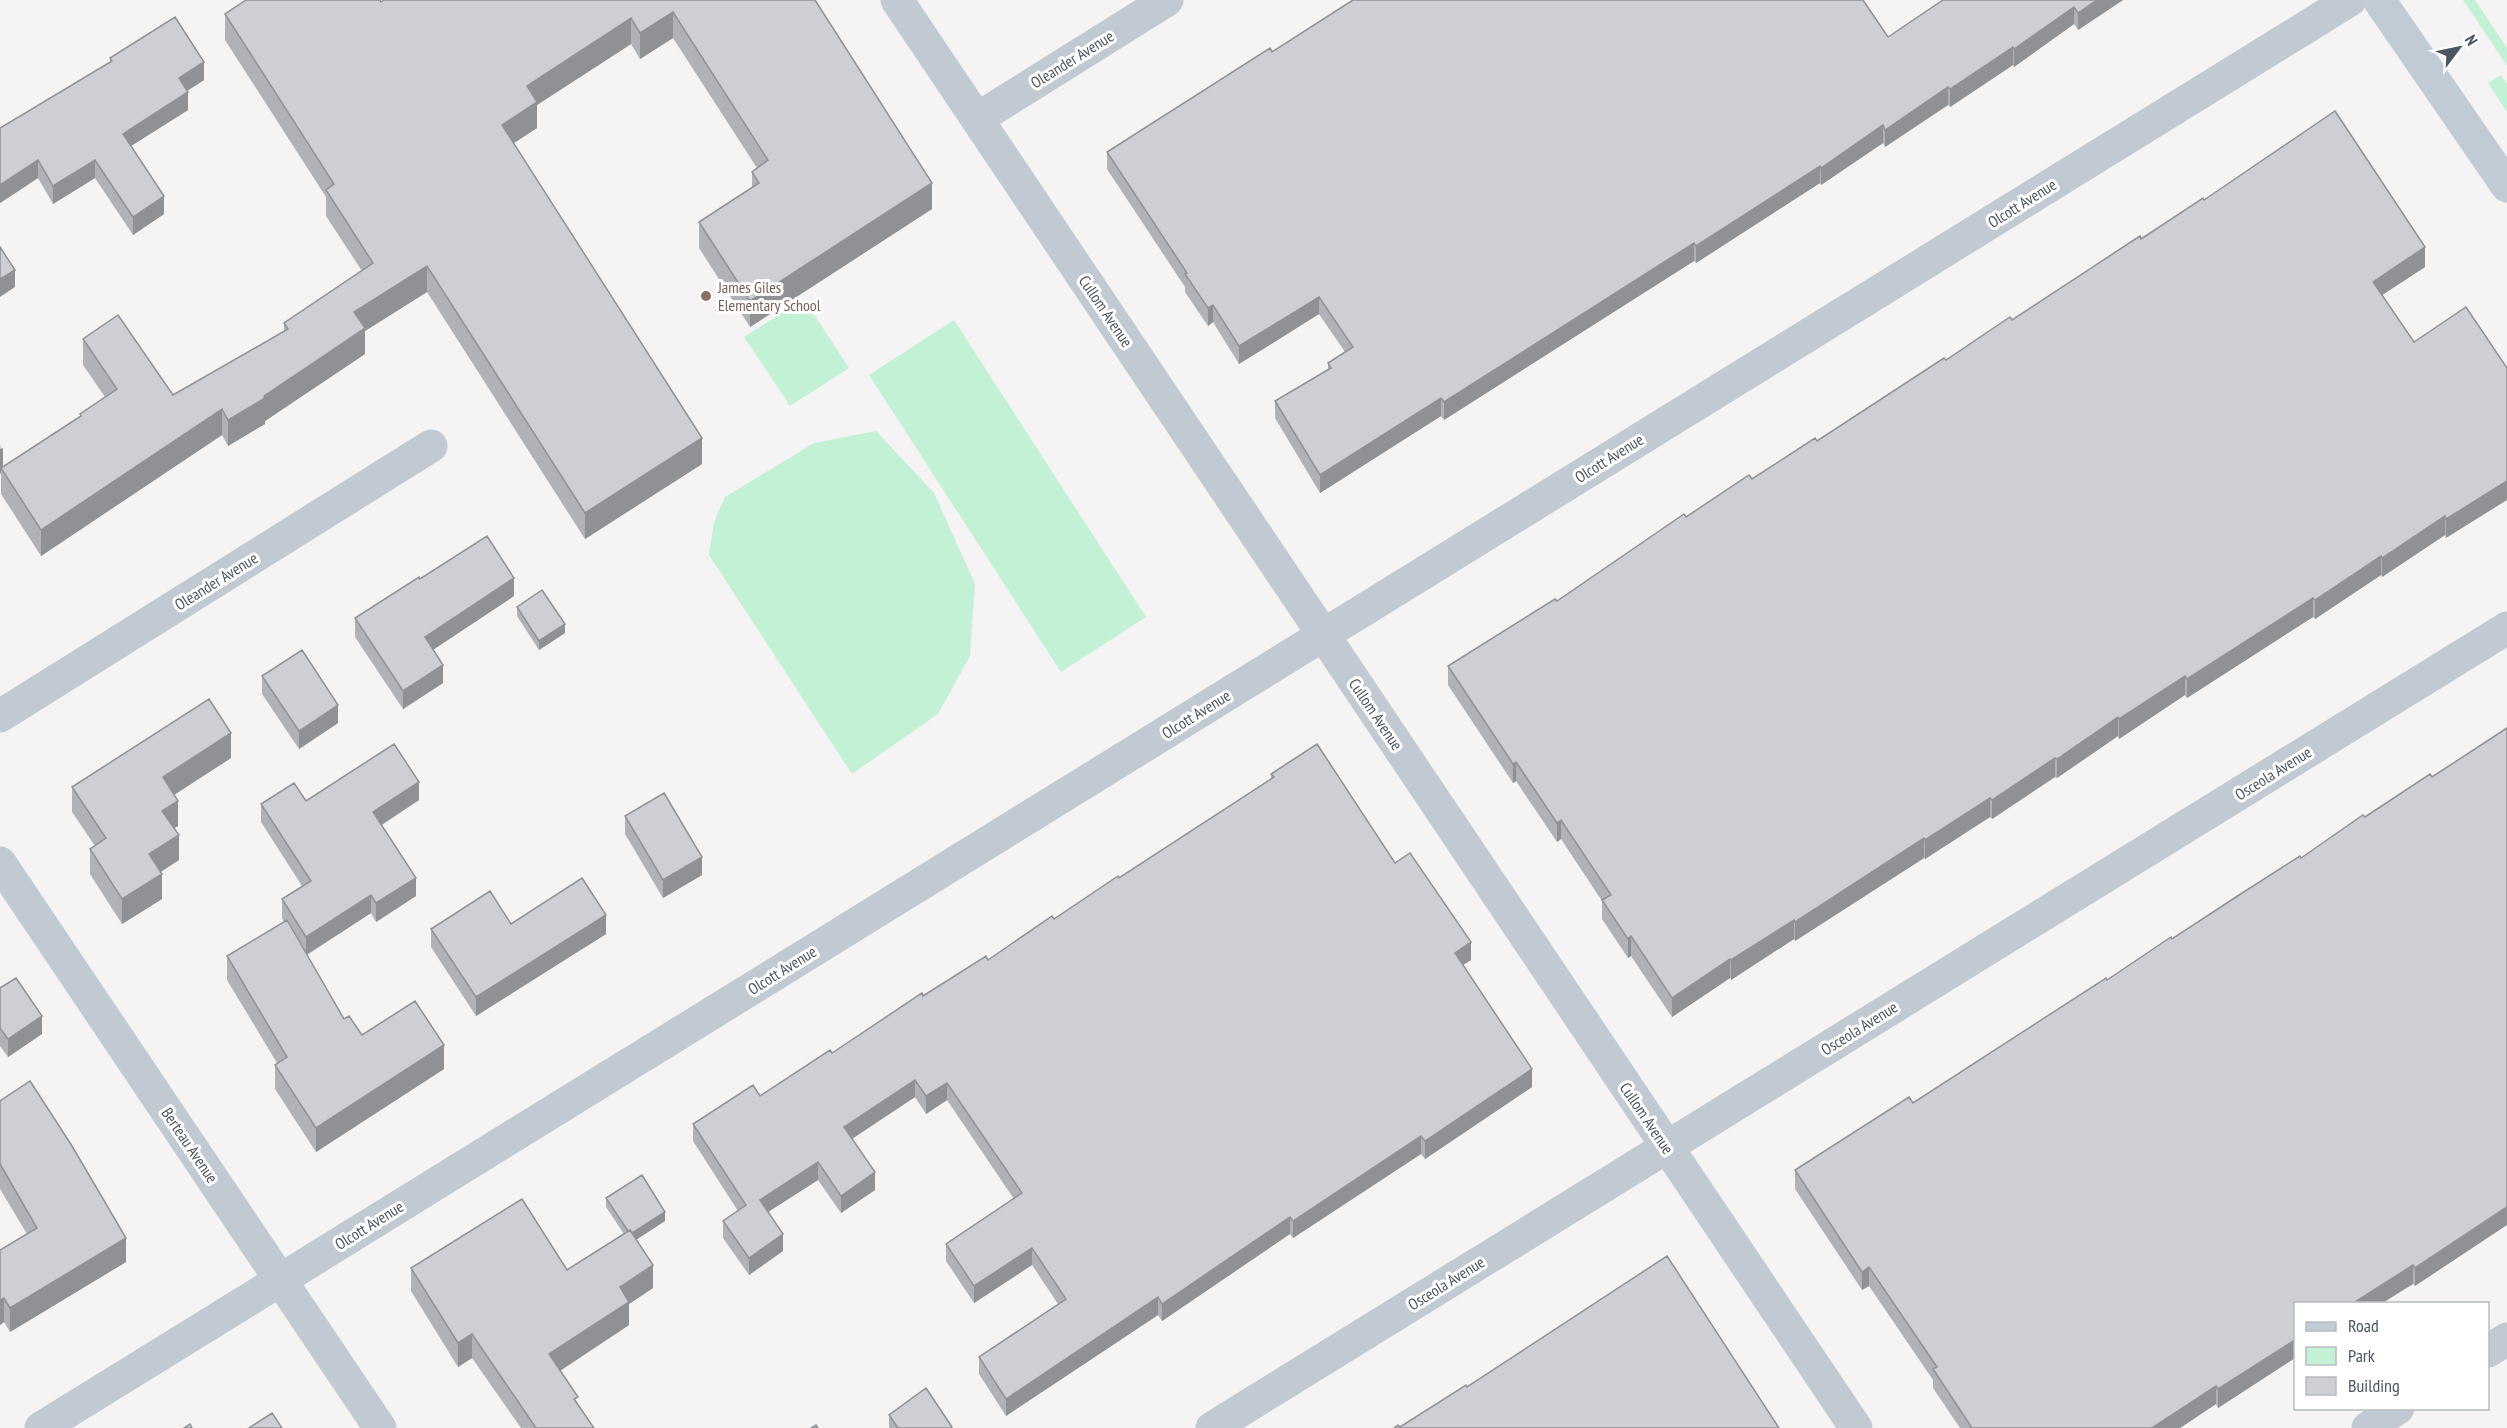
<svg xmlns="http://www.w3.org/2000/svg" width="2507" height="1428" font-family="'PT Sans Narrow',sans-serif">
  <rect width="100%" height="100%" fill="#f5f3f3"/>
  <!-- green -->
  <path fill="#c3f1d5" d="M2463 0H2475L2507 48V66Z
    M2501 75 2507 84V112L2488 83Z
    M804 299 849 368 790 406 744 337Z
    M954 320 1146 617 1061 672 869 375Z
    M876 431 934 493 975 584 970 656 938 714 852 774 709 555 714 522 725 497 814 443Z"/>
  <g fill="none" stroke-linecap="round" stroke-linejoin="round">
    <!-- street -->
    <path stroke="#c1cad2" stroke-width="33" d="M897 0 1856 1428
      M977 119 1167 0
      M0 716 431 446
      M0 863 380 1428
      M2488 1351 2507 1339
      M41 1428 2350 0
      M1212 1428 2507 628
      M2368 1428 2398 1408"/>
    <!-- secondary -->
    <path stroke="#c1cbd6" stroke-width="33" d="M2379 0 2507 186"/>
  </g>
  <!-- wall -->
  <path fill="#b0b2b7" d="M815 0 932 209 750 327 699 248V222L752 188V172L757 168 673 38 640 59 631 44 537 105V128L513 143 702 464 585 539 427 292 365 331V354L265 421V424L228 446 222 435 41 556 1 494V473L0 474V443L3 468 80 417V414L105 397 83 365V339L173 395 284 331V323L362 271 326 216V197L225 40V14L381 2Z
    M1943 0H2123L2078 30 2074 24 2014 67 2013 65 1950 107 1948 105 1885 147 1883 143 1821 185 1820 183 1696 263 1694 261 1444 420 1441 416 1320 493 1275 418V401L1328 369V363L1345 352 1319 314 1239 364 1213 322 1208 326 1185 292V287L1107 169V152L1272 52 1888 37Z
    M110 58 204 80 187 91 188 110 131 146 164 214 133 235 95 178 53 204 38 178 0 203V128L110 62Z
    M2141 239 2425 267 2382 295 2414 342 2466 307 2446 538 2445 535 2382 577 2381 575 2315 619 2313 617 2187 698 2185 695 2119 739 2118 736 2057 778 2055 777 1992 819 1990 817 1925 859 1924 858 1795 941 1794 939 1731 980 1730 978 1672 1017 1631 956 1628 958 1602 919V901L1561 839 1557 842 1516 781 1513 783 1448 685V666L1557 601 1686 517 1817 441Z
    M514 596 433 650 443 683 403 709 355 637V618Z
    M517 607 565 633 539 650 517 616Z
    M262 676 338 723 299 749 262 694Z
    M231 758 174 795 178 826 174 828 179 860 161 872 162 899 122 924 90 874V849L95 846 72 812V787Z
    M1271 774 1395 863 1471 960 1463 965 1532 1087 1425 1159 1421 1154 1293 1238 1290 1234 1162 1321 1158 1315 1006 1416 979 1374V1357L1058 1304 1032 1265 974 1303 946 1261V1244L1014 1199 947 1100 926 1114 915 1097 852 1139 875 1190 841 1213 818 1180 768 1212 783 1251 749 1275 723 1238V1221L738 1211 693 1141V1124L760 1096 832 1053 923 996 988 960 1119 878 1271 779Z
    M2430 774 2415 1286 2413 1284 2295 1304V1358L2218 1408 2216 1404 2180 1428H1960L1933 1388V1380L1869 1286 1862 1290 1795 1189V1170L1913 1103 2301 858Z
    M419 800 382 825 416 896 376 922 371 913 307 955 344 1019 362 1035 444 1069 316 1152 275 1089V1065L277 1063 227 980V956L284 922 282 918V899L302 886 261 822V804L306 801Z
    M625 816 702 875 663 898 625 834Z
    M511 924 606 934 476 1016 431 947V929Z
    M0 988 42 1034 8 1057 0 1046Z
    M0 1101 126 1262 10 1332 4 1322 0 1325V1250L27 1234 0 1189Z
    M606 1198 665 1221 636 1239 653 1288 629 1304V1325L560 1371 578 1404 594 1428H521L472 1358 458 1367 411 1291V1268L567 1270 624 1234 606 1207Z
    M889 1415 952 1428H889Z"/>
  <!-- shaded-wall -->
  <path fill="#909195" d="M2097 0H2123L2078 30V13Z
    M2074 7V24L2014 67V49Z
    M673 12V38L640 59V33Z
    M631 18V44L537 105V128L502 151V125L527 86Z
    M2013 47V65L1950 107V89Z
    M204 62V80L179 96V78Z
    M1948 87V105L1885 147V130Z
    M188 92V110L123 151V134Z
    M1883 125V143L1821 185V168Z
    M38 160V178L0 203V185Z
    M95 160V178L53 204V186Z
    M1820 166V183L1696 263V246Z
    M932 183V209L750 327V301Z
    M164 196V214L133 235V217Z
    M1694 243V261L1444 420V402Z
    M2425 247V267L2373 301V282Z
    M427 266V292L365 331V354L265 421V424L228 446V420L264 396 354 312Z
    M15 270V287L0 297V279Z
    M1319 297V314L1239 364V346Z
    M1213 305V322L1208 326V308Z
    M1441 398V416L1320 493V475Z
    M222 409V435L41 556V530Z
    M702 438V464L585 539V513Z
    M3 448V470L1 468V473L0 474V449Z
    M2507 481V500L2446 538V519Z
    M2445 516V535L2382 577V558Z
    M2381 556V575L2315 619V600Z
    M514 578V596L425 655V637Z
    M2313 598V617L2187 698V679Z
    M565 624V633L539 650V641Z
    M443 665V683L403 709V691Z
    M2185 676V695L2119 739V719Z
    M338 705V723L299 749V731Z
    M2118 717V736L2057 778V759Z
    M231 733V758L163 802V777Z
    M2055 758V777L1992 819V800Z
    M1516 762V781L1513 783V764Z
    M419 782V800L373 830V812Z
    M1990 798V817L1925 859V840Z
    M178 801V826L162 836V811Z
    M1561 820V839L1557 842V823Z
    M179 835V860L149 879V854Z
    M1924 838V858L1795 941V922Z
    M702 857V875L663 898V880Z
    M162 874V899L122 924V899Z
    M416 878V896L376 922V903Z
    M371 895V913L306 955V937Z
    M606 915V934L476 1016V997Z
    M1794 920V939L1731 980V960Z
    M1631 936V956L1628 958V939Z
    M1471 942V960L1455 970V953Z
    M1730 959V978L1672 1017V998Z
    M42 1016V1034L8 1057V1039Z
    M444 1045V1069L316 1152V1128Z
    M1532 1069V1087L1425 1159V1141Z
    M915 1080V1097L844 1144V1127Z
    M947 1083V1100L926 1114V1096Z
    M1421 1136V1154L1293 1238V1221Z
    M818 1162V1180L760 1217V1200Z
    M875 1172V1190L841 1213V1196Z
    M2507 1207V1225L2415 1286V1268Z
    M665 1212V1221L630 1244V1234Z
    M1290 1217V1234L1162 1321V1304Z
    M783 1234V1251L749 1275V1258Z
    M126 1238V1262L10 1332V1308Z
    M1032 1248V1265L974 1303V1286Z
    M653 1265V1288L629 1304V1325L549 1378V1354L620 1287Z
    M2413 1265V1284L2381 1304H2352Z
    M1869 1267V1286L1862 1290V1272Z
    M1158 1297V1315L1006 1416V1399Z
    M4 1298V1322L0 1325V1300Z
    M472 1334V1358L458 1367V1343Z
    M2295 1340V1358L2218 1408V1389Z
    M2216 1386V1404L2180 1428H2152Z"/>
  <!-- building -->
  <path fill="#cdcfd5" stroke="#909195" stroke-width="1.5" d="M246 0H380L381 2 384 0H815L932 183 750 301 699 222 759 183 752 172 768 160 673 12 640 33 631 18 527 86 537 102 502 125 702 438 585 513 427 266 354 312 365 328 264 396 265 398 228 420 222 409 41 530 1 468 81 416 80 414 117 389 83 339 118 315 173 395 288 329 284 323 373 263 326 190 334 184 225 14Z
    M1353 0H1863L1888 37 1943 0H2097L2078 13 2074 7 2014 49 2013 47 1950 89 1948 87 1885 130 1883 125 1821 168 1820 166 1696 246 1694 243 1444 402 1441 398 1320 475 1275 401 1331 368 1328 363 1353 347 1319 297 1239 346 1213 305 1208 308 1185 274 1187 273 1107 152 1270 48 1272 52Z
    M175 17 204 62 179 78 188 92 123 134 164 196 133 217 95 160 53 186 38 160 0 185V128L112 61 110 58Z
    M2335 111 2425 247 2373 282 2414 342 2466 307 2507 368V481L2446 519 2445 516 2382 558 2381 556 2315 600 2313 598 2187 679 2185 676 2119 719 2118 717 2057 759 2055 758 1992 800 1990 798 1925 840 1924 838 1795 922 1794 920 1731 960 1730 959 1672 998 1631 936 1628 939 1602 900 1611 895 1561 820 1557 823 1516 762 1513 764 1448 666 1555 599 1557 601 1684 514 1686 517 1749 475 1752 479 1815 438 1817 441 1944 358 1946 360 2010 317 2012 320 2140 236 2141 239 2203 198 2204 200Z
    M0 247 15 270 0 279Z
    M487 536 514 578 425 637 443 665 403 691 355 618 419 577 420 579Z
    M542 590 565 624 539 641 517 607Z
    M302 650 338 705 299 731 262 676Z
    M209 699 231 733 163 777 178 801 162 811 179 835 149 854 162 874 122 899 90 849 106 838 72 787Z
    M2507 728V1207L2415 1268 2413 1265 2352 1304H2295V1340L2218 1389 2216 1386 2152 1428H1972L1933 1369 1937 1367 1869 1267 1862 1272 1795 1170 1909 1097 1913 1103 2106 978 2107 980 2171 937 2172 939 2236 897 2300 856 2301 858 2363 815 2365 817 2430 774 2432 777Z
    M394 744 419 782 373 812 416 878 376 903 371 895 306 937 282 899 311 881 261 804 294 783 306 801Z
    M1317 744 1395 863 1410 853 1471 942 1455 953 1532 1069 1425 1141 1421 1136 1293 1221 1290 1217 1162 1304 1158 1297 1006 1399 979 1357 1066 1299 1032 1248 974 1286 946 1244 1022 1193 947 1083 926 1096 915 1080 844 1127 875 1172 841 1196 818 1162 760 1200 783 1234 749 1258 723 1221 746 1205 693 1124 753 1085 760 1096 830 1050 832 1053 922 993 923 996 986 956 988 960 1052 916 1054 919 1118 876 1119 878 1274 777 1271 774Z
    M664 793 702 857 663 880 625 816Z
    M582 878 606 915 476 997 431 929 490 891 511 924Z
    M287 920 344 1019 349 1016 362 1035 415 1001 444 1045 316 1128 275 1065 287 1057 227 956Z
    M16 978 42 1016 8 1039 0 1028V988Z
    M30 1081 72 1146 126 1238 10 1308 4 1298 0 1300V1250L37 1228 0 1164V1101Z
    M642 1175 665 1212 632 1233 630 1230 628 1231 606 1198Z
    M522 1199 567 1270 630 1230 653 1265 620 1287 629 1302 549 1354 578 1397 574 1399 594 1428H536L472 1334 458 1343 411 1268Z
    M1667 1256 1779 1428H1394L1398 1425 1400 1427 1466 1385 1467 1387Z
    M926 1388 952 1427 951 1428H898L889 1415Z
    M272 1413 282 1428H249Z
    M190 1424 192 1428H184Z
    M816 1425 818 1428H811Z"/>
  <!-- markers -->
  <circle fill="#8d6e63" stroke="#fff" stroke-width="2" cx="706" cy="296" r="6"/>
  <g text-anchor="middle" dominant-baseline="central" stroke-width="6" stroke-linejoin="round" paint-order="stroke">
    <!-- street labels -->
    <g font-size="16" fill="#4a5661" stroke="#fff">
      <text transform="translate(1072 59) rotate(-32)">Oleander Avenue</text>
      <text transform="translate(2022 203) rotate(-32)">Olcott Avenue</text>
      <text transform="translate(1106 311) rotate(56)">Cullom Avenue</text>
      <text transform="translate(1609 458) rotate(-32)">Olcott Avenue</text>
      <text transform="translate(216 581) rotate(-32)">Oleander Avenue</text>
      <text transform="translate(1196 714) rotate(-32)">Olcott Avenue</text>
      <text transform="translate(1376 714) rotate(56)">Cullom Avenue</text>
      <text transform="translate(2273 773) rotate(-32)">Osceola Avenue</text>
      <text transform="translate(782 970) rotate(-32)">Olcott Avenue</text>
      <text transform="translate(1859 1028) rotate(-32)">Osceola Avenue</text>
      <text transform="translate(1647 1118) rotate(56)">Cullom Avenue</text>
      <text transform="translate(190 1145) rotate(56)">Berteau Avenue</text>
      <text transform="translate(369 1225) rotate(-32)">Olcott Avenue</text>
      <text transform="translate(1446 1283) rotate(-32)">Osceola Avenue</text>
    </g>
    <!-- education labels -->
    <g font-size="16" fill="#785e54" stroke="#fff" text-anchor="start">
      <text x="718" y="287">James Giles<tspan x="718" dy="18">Elementary School</tspan></text>
    </g>
  </g>
  <!-- legend -->
  <rect x="2294" y="1302" width="195" height="108" fill="#ffffff" stroke="#b7bbc0" stroke-width="1.5"/>
  <rect x="2306" y="1322" width="30" height="9" fill="#c1cbd6" stroke="#b7bbc0" stroke-width="1.5"/>
  <text x="2348" y="1332" font-size="18" fill="#4a5661">Road</text>
  <rect x="2306" y="1347" width="30" height="18" fill="#c3f1d5" stroke="#b7bbc0" stroke-width="1.5"/>
  <text x="2348" y="1362" font-size="18" fill="#4a5661">Park</text>
  <rect x="2306" y="1377" width="30" height="18" fill="#cdcfd5" stroke="#b7bbc0" stroke-width="1.5"/>
  <text x="2348" y="1392" font-size="18" fill="#4a5661">Building</text>
  <!-- north arrow -->
  <g transform="translate(2459 48) rotate(58)" stroke="#ffffff" stroke-width="4.5" paint-order="stroke">
  <path d="M0-4.5L10 22L0 15L-10 22Z" fill="#4a5661"/>
  <text y="-9" font-size="16" font-weight="bold" text-anchor="middle" fill="#4a5661">N</text>
  </g>
</svg>
